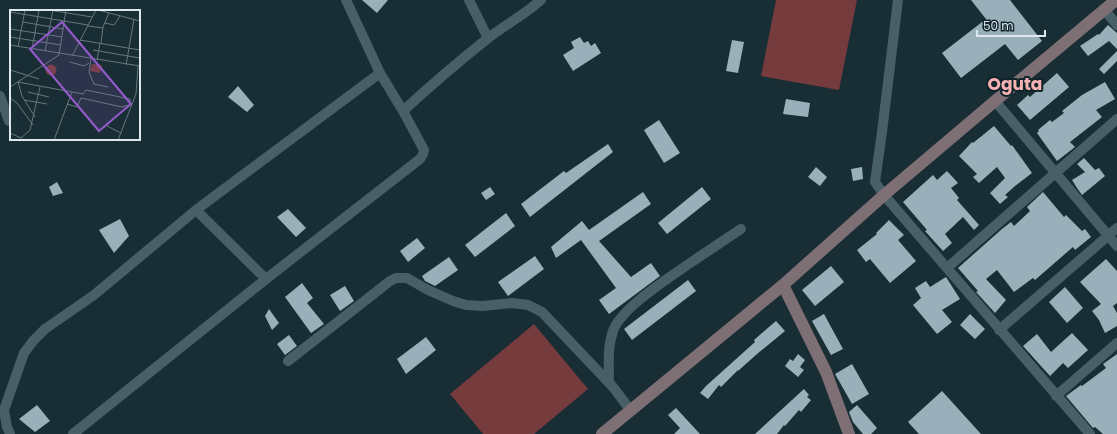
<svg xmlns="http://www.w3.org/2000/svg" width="1117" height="434" font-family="Poppins,sans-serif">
  <rect width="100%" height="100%" fill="#192d35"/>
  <!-- green -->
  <path fill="#753b3d" d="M776 0H857L839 90 761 76Z
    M534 324 588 389 534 434H483L450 394Z"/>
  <!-- building -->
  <path fill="#99b0ba" d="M362 0H388L377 13Z
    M971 0H1010L1042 41 1018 60 1005 44 961 78 942 53 986 19Z
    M1108 25 1117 33V49L1109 41 1088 56 1080 46 1098 34 1099 35Z
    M580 37 584 43 588 41 591 46 595 43 601 53 573 71 563 55 574 48 571 42Z
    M732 40 744 42 738 73 726 71Z
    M1117 51V61L1104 74 1099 69Z
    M1057 73 1069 87 1030 120 1017 105 1028 95 1030 97Z
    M1105 82 1115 99 1096 110 1102 117 1070 142 1075 147 1057 161 1037 133 1039 131 1038 130 1050 120 1052 122 1064 113 1062 111 1082 95Z
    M238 86 254 105 247 112 228 97Z
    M786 99 810 103 808 117 783 114Z
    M659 120 680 153 664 163 644 130Z
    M994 126 1011 146 1012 145 1032 173 1015 186 1005 195 1008 197 1000 204 990 193 1005 178 997 167 979 183 973 177 977 174 959 156 972 142 973 143Z
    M608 144 613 152 530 217 521 204 564 171 566 173Z
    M1084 158 1095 170 1099 168 1105 176 1082 195 1077 188 1072 180 1085 172 1077 164Z
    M816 167 827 177 820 186 808 177Z
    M862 167 863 179 853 181 851 169Z
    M947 171 958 183 951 188 959 198 957 200 979 225 974 230 963 217 945 234 952 243 943 251 925 231 927 230 903 202 933 175 937 180Z
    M57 182 63 193 53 196 49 187Z
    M490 187 495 194 486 200 481 193Z
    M702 187 711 199 667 234 658 223Z
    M643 192 651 204 599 241 631 277 651 263 660 276 609 314 599 300 616 288 581 240 556 258 551 247 582 221 589 230Z
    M1043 192 1064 217 1066 215 1082 231 1085 229 1091 237 1075 250 1073 247 1035 280 1033 278 1014 292 997 270 986 279 1006 300 995 313 976 292 978 291 958 268 1002 229 1011 222 1014 226 1030 211 1027 207Z
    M288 209 306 228 296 237 277 217Z
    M506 213 515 226 475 257 465 245Z
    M120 219 129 236 114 253 99 230Z
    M889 220 904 235 898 240 916 261 890 283 870 259 866 262 857 250 877 234 876 233Z
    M417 238 425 248 408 262 400 251Z
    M535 256 544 269 508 296 498 282Z
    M449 257 458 270 435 286 425 281 422 276Z
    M1106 259 1117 271V303L1113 306 1117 313V326L1105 333 1099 320 1092 311 1101 304 1080 282Z
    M831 266 844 282 815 306 802 290Z
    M946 277 960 299 942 310 952 322 937 334 913 305 921 298 915 288 926 281 930 287Z
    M688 280 696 291 632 340 624 329Z
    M302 283 313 298 307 303 324 324 311 333 285 297Z
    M345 286 354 301 340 311 330 295Z
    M1065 287 1083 308 1067 323 1049 302Z
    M269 309 279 323 272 330 265 316Z
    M824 314 843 349 831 355 812 321Z
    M970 314 985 329 975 339 960 325Z
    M776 321 785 331 757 354 738 371V370L721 387 719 385 708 399 700 393 706 386 755 342 754 340Z
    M1072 333 1088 350 1068 368 1063 363 1050 376 1023 346 1037 334 1051 352Z
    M289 335 297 346 285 355 277 344Z
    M426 337 436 350 406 374 397 359Z
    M798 354 805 360 800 367 804 370 798 377 785 366 790 359 793 361Z
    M1117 354V434H1103L1095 427 1093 428 1066 396 1081 385 1082 386 1106 368 1103 364Z
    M852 364 869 394 852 404 835 374Z
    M804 389 809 395 807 397 811 400 801 412 799 410 785 426 784 425 777 434H755Z
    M942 391 981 434H919L908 422Z
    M37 405 50 421 35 432 19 419Z
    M857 405 877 428 871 434H863L853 422 849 412Z
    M676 408 700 434H674L680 428 668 415Z"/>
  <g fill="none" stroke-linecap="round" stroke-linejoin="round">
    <!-- street -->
    <path stroke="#495f67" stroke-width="10" d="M469 0 488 38
      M898 0 882 132 875 182 884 195 1090 434
      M1104 9 1117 25
      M0 96 9 121
      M995 101 1117 246
      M403 111C430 86 458 62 487 39 505 25 524 15 541 0
      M196 210 266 279
      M947 268 1117 119
      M999 330 1117 228
      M288 361 390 281 396 278H407L428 290 453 301 466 305 483 306 512 303 528 305 542 312 613 387 631 411
      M609 383C609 366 607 348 613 331 621 308 669 278 690 263 707 252 724 240 741 229
      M1056 396 1117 343
      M4 410 24 353 33 341 45 329 94 295 196 210 380 73 346 0
      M0 412 4 410 7 427 10 434
      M73 434 266 279 420 159 423 154 424 150 403 111 380 73"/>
    <!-- secondary -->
    <path stroke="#7e6f75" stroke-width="12" d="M783 285 826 372 849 434
      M602 434 783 285 884 195 995 101 1116 0"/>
  </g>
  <g text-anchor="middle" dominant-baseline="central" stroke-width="4" stroke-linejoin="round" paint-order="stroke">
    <!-- district labels -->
    <g font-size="17" font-weight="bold" fill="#f7b3b2" stroke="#10232b">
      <text x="1015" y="84">Oguta</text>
    </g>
  </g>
  <!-- overview -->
  <g transform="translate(10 10)">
    <rect width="130" height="130" fill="#192d35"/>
    <path d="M82 54 92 55 90 63 80 61ZM35.5 60a5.5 5.5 0 1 1 11 0a5.5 5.5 0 1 1-11 0Z" fill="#753b3d"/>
    <path fill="none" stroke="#67787f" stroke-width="1" d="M39 0 82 7M88 0 130 11M0 2 78 15M13 12 53 19M95 13 104 15 110 6M78 16 93 18M0 19 52 27M0 27 51 35M70 30 130 40M91 33 93 17 99 3M0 35 130 56M8 37 15 0M22 39 29 0M83 40 130 48M35 41 43 0M62 46 86 0M81 49 79 62 84 74 98 77M87 50 90 33M60 52 74 56 79 53M116 55 124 9M0 60 29 69M0 77 49 45 56 0M18 82 39 87M72 85 76 80 120 89V94M0 88 7 93 23 115M14 90 37 94M57 94 67 97 71 88 112 97 119 95M25 107 12 86 8 72 73 84M98 112 97 116 111 123M0 123 11 128 20 120 30 77M44 130 62 82M108 130 126 84 128 56"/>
    <path fill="#945bcb" fill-opacity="0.15" stroke="#945bcb" stroke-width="2" d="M52 12 121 94 89 121 20 39Z"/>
    <rect width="130" height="130" fill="none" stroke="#dde9ee" stroke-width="2"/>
  </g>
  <!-- scale -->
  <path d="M977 30v6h68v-6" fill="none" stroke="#dde9ee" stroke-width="2"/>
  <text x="983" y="30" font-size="12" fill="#dde9ee" stroke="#10232b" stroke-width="3" paint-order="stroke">50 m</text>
</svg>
